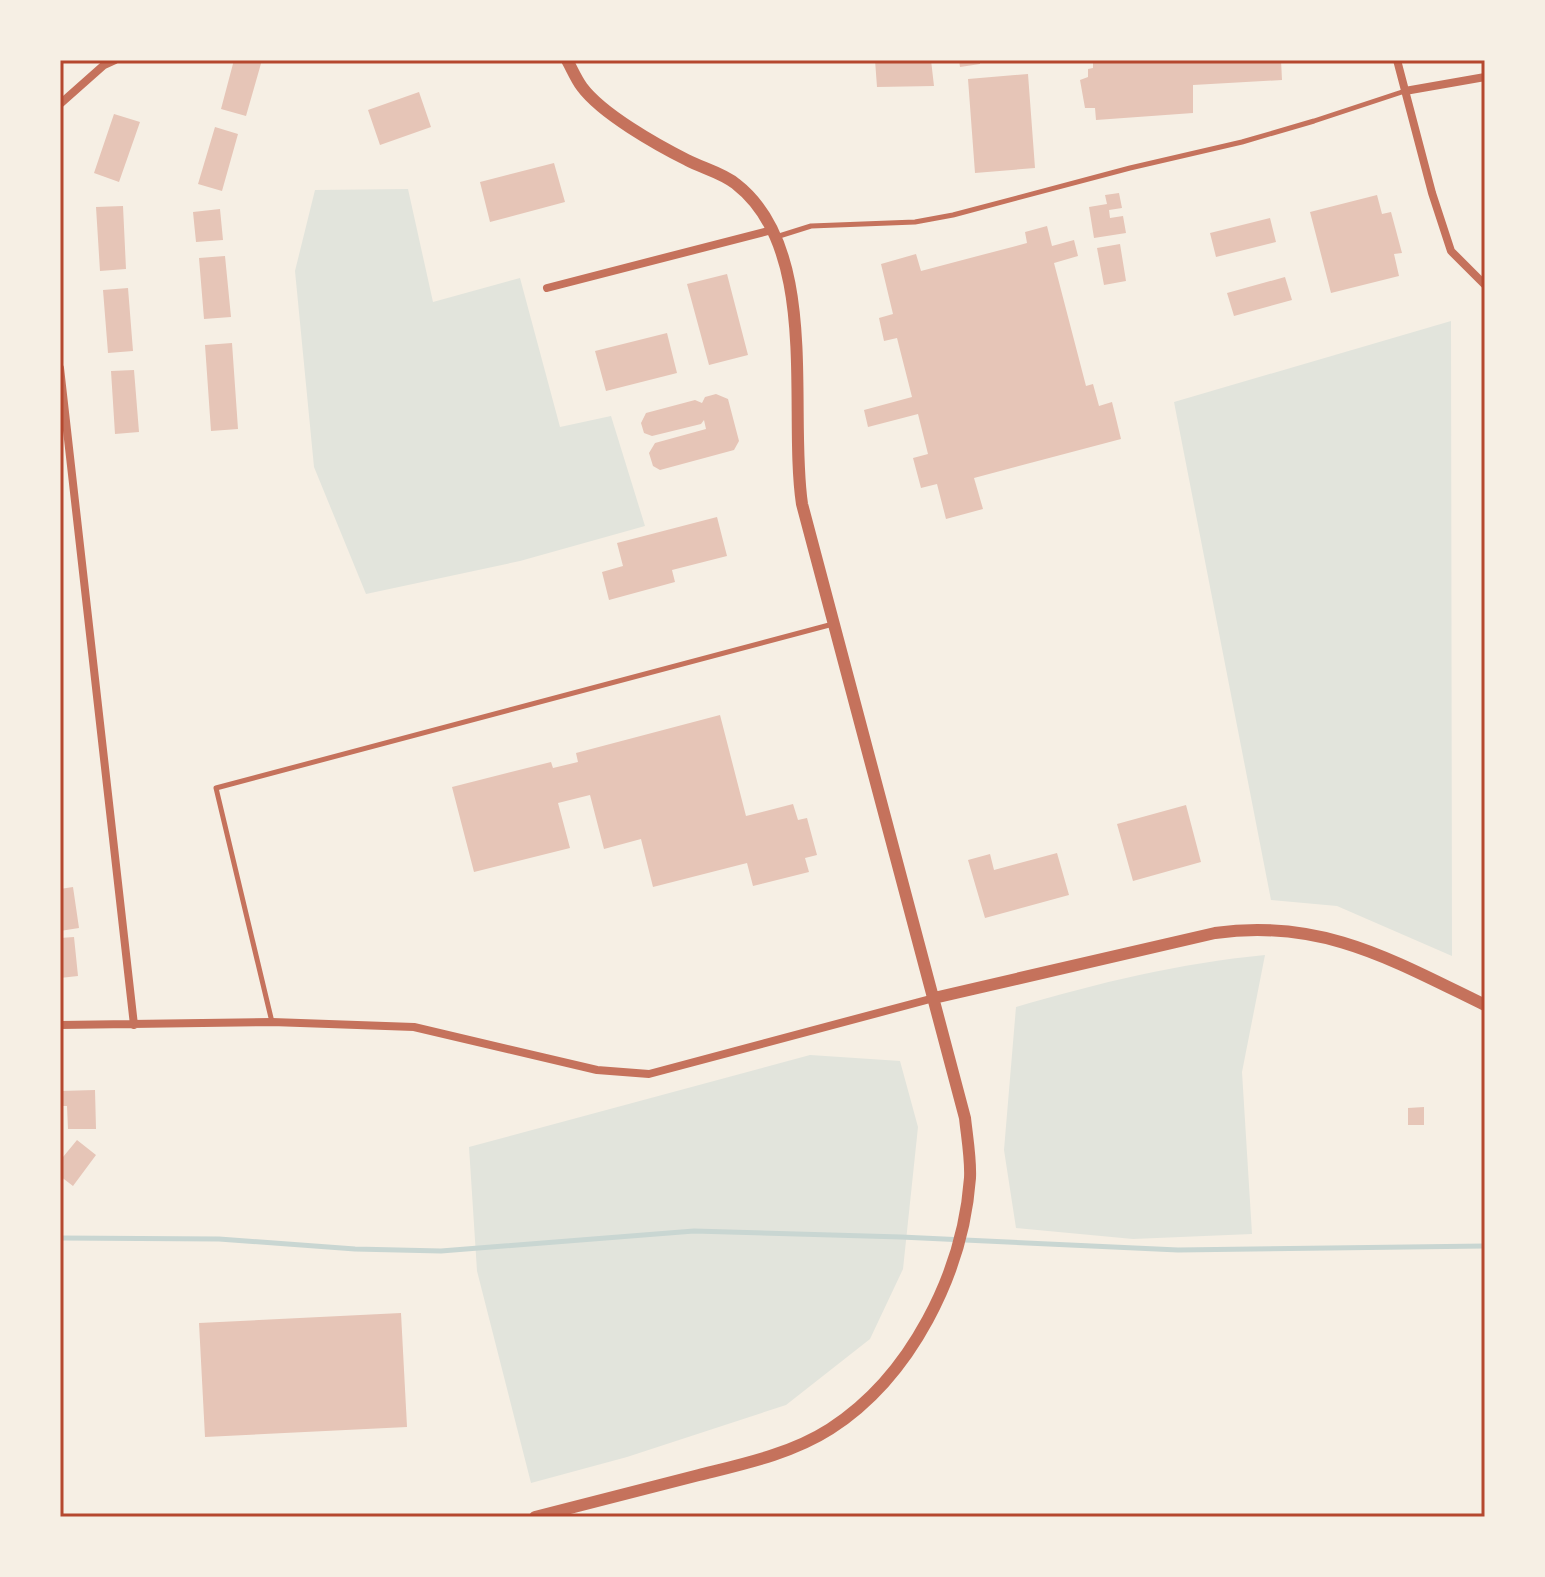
<svg xmlns="http://www.w3.org/2000/svg" width="1545" height="1577" font-family="Poppins,sans-serif">
  <rect width="100%" height="100%" fill="#f6efe4"/>
  <!-- green -->
  <path fill="#e2e4dc" d="M408 189 433 302 520 278 560 427 611 416 645 526 520 561 366 594 314 467 295 271 315 190Z
    M1451 321 1452 956 1337 906 1271 900 1174 402Z
    M1265 955 1242 1072 1252 1234 1133 1239 1016 1228 1004 1150 1016 1007C1098 983 1180 963 1265 955Z
    M810 1055 900 1061 918 1127 903 1269 870 1339 786 1405 627 1457 531 1483 477 1271 469 1147Z"/>
  <g fill="none" stroke-linecap="round" stroke-linejoin="round">
    <!-- stream -->
    <path stroke="#c9d6d2" stroke-width="5" d="M60 1238 219 1239 355 1249 441 1251 694 1231 901 1237 1178 1250 1485 1246"/>
  </g>
  <!-- building -->
  <path fill="#e6c5b7" d="M234 60H262L246 116 221 109Z
    M875 60H931L934 86 877 87Z
    M959 60H980V64L960 67Z
    M1093 60H1281L1282 80 1193 85V113L1096 120 1095 108H1085L1080 80 1088 77V69L1093 68Z
    M1028 74 1035 168 975 173 968 79Z
    M419 92 431 127 380 145 368 110Z
    M114 114 140 122 119 182 94 173Z
    M215 127 238 134 222 191 198 184Z
    M554 163 565 202 490 222 480 182Z
    M1119 193 1122 208 1109 210 1110 218 1123 216 1126 233 1094 238 1089 207 1107 204 1105 195Z
    M1377 195 1382 214 1391 212 1402 253 1394 254 1399 276 1331 293 1310 212Z
    M123 206 126 269 100 271 96 207Z
    M220 209 223 240 196 242 193 212Z
    M1270 218 1276 242 1216 257 1210 233Z
    M1047 226 1052 246 1074 240 1078 256 1054 263 1086 386 1093 384 1099 406 1112 402 1121 439 974 478 983 509 946 519 937 484 921 488 913 458 928 454 918 414 868 427 864 410 912 397 897 338 884 341 879 318 893 314 881 264 916 254 921 271 1027 243 1025 232Z
    M1120 244 1126 281 1104 285 1097 248Z
    M225 256 231 317 204 319 199 258Z
    M727 274 748 355 709 365 687 284Z
    M1285 277 1292 300 1234 316 1227 293Z
    M128 288 133 351 108 353 103 290Z
    M667 333 677 373 606 391 595 351Z
    M232 343 238 429 211 431 205 345Z
    M134 370 139 432 115 434 111 371Z
    M716 394 728 399 739 441 734 450 660 470 653 466 649 453 655 443 706 429 704 420 701 424 652 436 644 433 641 423 646 413 695 400 702 403 705 397Z
    M717 517 727 556 672 570 675 582 609 600 602 572 623 566 617 543Z
    M720 715 746 816 793 804 798 820 807 818 817 855 805 858 809 872 753 886 747 863 653 887 641 839 604 849 590 795 558 803 570 848 474 872 452 787 551 762 553 768 578 762 576 753Z
    M1186 805 1201 862 1133 881 1117 824Z
    M1057 853 1069 895 985 918 968 860 990 854 994 870Z
    M73 887 79 928 60 931V889Z
    M74 937 78 976 60 978V938Z
    M95 1090 96 1129H68L67 1106H60V1091Z
    M1424 1107V1125H1408V1108Z
    M77 1140 96 1155 73 1186 60 1176V1155L63 1157Z
    M401 1313 407 1427 205 1437 199 1323Z"/>
  <g fill="none" stroke-linecap="round" stroke-linejoin="round">
    <!-- service -->
    <path stroke="#c5725c" stroke-width="5" d="M776 237 811 226 915 222 953 215 1130 168 1242 142 1314 121 1405 91
      M272 1022 216 788 833 624"/>
    <!-- minor -->
    <path stroke="#c5725c" stroke-width="8" d="M1397 60 1432 193 1451 251 1485 285
      M1405 91 1485 77
      M60 104 104 65 115 60
      M547 288 772 230
      M60 368 134 1025
      M60 1025 272 1022 414 1027 597 1070 649 1074 934 998"/>
    <!-- tertiary -->
    <path stroke="#c5725c" stroke-width="12" d="M934 998 1215 933C1322 918 1392 960 1485 1005
      M535 1517C589 1503 644 1489 699 1475 743 1464 791 1454 830 1429 911 1377 963 1273 970 1178 971 1159 967 1137 965 1118L802 504C788 410 821 250 736 184 723 173 702 168 687 160 657 145 602 114 582 87 576 79 572 69 567 60"/>
  </g>
  <!-- border -->
  <rect width="1545" height="1577" fill="none" stroke="#f6efe4" stroke-width="124"/>
  <rect x="62" y="62" width="1421" height="1453" fill="none" stroke="#b5482f" stroke-width="3"/>
</svg>
